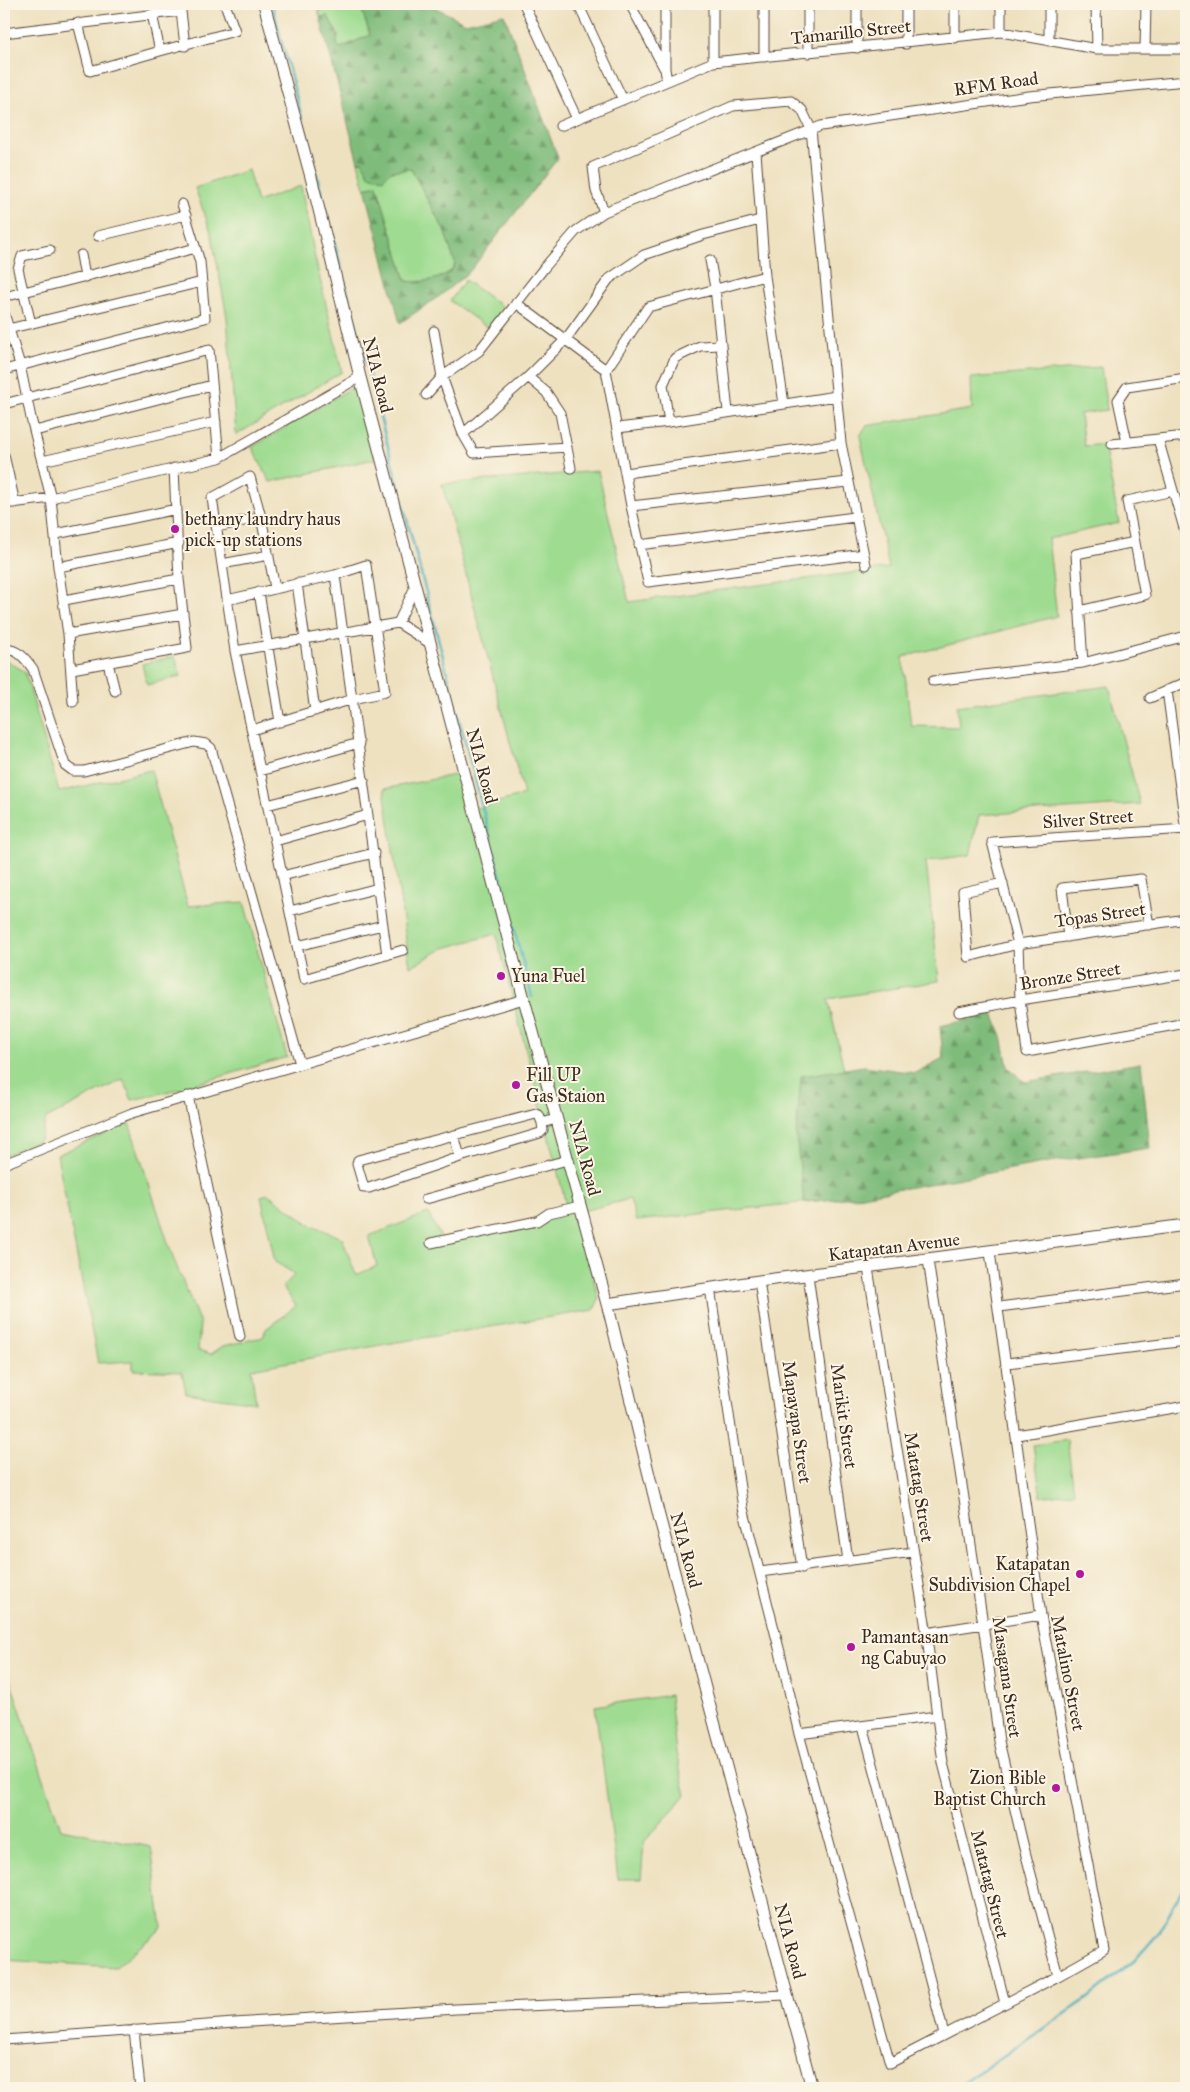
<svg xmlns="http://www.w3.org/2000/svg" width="1190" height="2092" font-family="'IM FELL Great Primer',serif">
  <defs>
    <pattern id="forest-firs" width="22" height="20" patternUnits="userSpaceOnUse" patternTransform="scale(1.25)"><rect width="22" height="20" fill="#7fbc7b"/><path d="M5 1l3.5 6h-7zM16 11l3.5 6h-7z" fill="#699964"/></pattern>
  </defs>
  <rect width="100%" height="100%" fill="#fcf5e5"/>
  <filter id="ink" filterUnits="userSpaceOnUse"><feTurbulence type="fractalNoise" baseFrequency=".02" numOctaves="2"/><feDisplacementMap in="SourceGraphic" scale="10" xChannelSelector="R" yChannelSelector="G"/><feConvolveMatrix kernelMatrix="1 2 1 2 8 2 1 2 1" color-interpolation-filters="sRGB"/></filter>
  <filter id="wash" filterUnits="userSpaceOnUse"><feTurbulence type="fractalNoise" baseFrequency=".0096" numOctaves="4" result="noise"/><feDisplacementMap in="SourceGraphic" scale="20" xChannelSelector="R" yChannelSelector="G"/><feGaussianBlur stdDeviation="1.12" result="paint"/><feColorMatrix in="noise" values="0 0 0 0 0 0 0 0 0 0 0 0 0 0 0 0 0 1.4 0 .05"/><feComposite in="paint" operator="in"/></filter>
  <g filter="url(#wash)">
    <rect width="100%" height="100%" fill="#eee1c0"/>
    <!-- grass -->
    <path fill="#9fdc91" stroke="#6d8358" d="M317 4H360L370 35 339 49 337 44 338 35 328 17H320Z
      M362 161 391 171 411 169 444 230 455 263 454 268C441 280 423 284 406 281L377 185 365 188 358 162Z
      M248 170 257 202 301 186 315 258 342 372 236 435 227 317 211 232 195 188Z
      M465 280 503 307 488 328 450 301Z
      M1101 367 1107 410 1080 414 1084 446 1104 444 1119 523 1048 539 1057 616 903 657 911 726 959 727 957 706 1109 686 1140 804 979 815 970 855 926 861 939 981 828 999 855 1118 862 1196 636 1221 630 1199 575 1213 599 1299 594 1310 392 1343 251 1369 256 1403 186 1393 182 1372 133 1370V1361L98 1363 57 1155 129 1123 172 1255 200 1323 198 1350 211 1354 223 1346 263 1337 266 1329 296 1306 283 1287 295 1274 275 1262 261 1196 268 1194 309 1224 342 1238 356 1275 377 1266 369 1236 428 1213 443 1241 568 1212 496 934 444 948 410 967 384 789 459 774 469 810 524 795 442 484 598 471 629 602 889 568 860 436 866 426 972 409 971 378Z
      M358 384 375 459 270 482 252 447Z
      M175 656 181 676 147 685 142 664Z
      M4 659 25 672 59 792 151 770 188 906 244 902 287 1057 183 1088 132 1100 123 1079 46 1119 40 1140 4 1156Z
      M1067 1440 1074 1492 1041 1497 1033 1445Z
      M8 1674 61 1829 151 1847 162 1928 116 1967 4 1960V1675Z
      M670 1695 676 1753 686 1795 644 1842 641 1879H618L595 1706Z"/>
    <!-- forest -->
    <path fill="url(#forest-firs)" stroke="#5d734c" d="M360 4H428L466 23 504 14 558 158 470 271 441 295 400 323 365 188 377 185 406 281C419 283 453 280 455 263L444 230 411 169 391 171 383 179 369 175 362 161 358 162 320 17 328 16 338 35 337 44 340 48 370 35Z
      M993 1014 1002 1036 1008 1067 1025 1082 1141 1063 1150 1148 1049 1162 862 1196 804 1202 796 1135 801 1076 864 1066 915 1073 943 1058 940 1026Z"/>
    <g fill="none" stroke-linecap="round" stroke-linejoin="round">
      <!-- stream -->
      <path stroke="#3facbd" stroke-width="2.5" d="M272 4 532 997
        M956 2088 1087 1999 1134 1961 1157 1935 1186 1883"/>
    </g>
  </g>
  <g filter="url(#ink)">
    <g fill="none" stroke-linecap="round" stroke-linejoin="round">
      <!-- minor casing -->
      <g stroke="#564536" stroke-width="11">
        <path id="minor" d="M524 4 577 119
          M578 4 623 100
          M630 4 664 68
          M665 4V69L667 81
          M955 4V38
          M1096 4 1097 49
          M181 11 185 46
          M78 23 90 71 160 51 152 14
          M1001 32V4
          M4 33 181 11V4
          M1049 41V4
          M906 44V4
          M857 48V4
          M1145 49 1146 4
          M160 51 235 31 225 4
          M808 53V4
          M764 57V4
          M713 62V4
          M560 126 713 62 1001 32 1097 49H1186
          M756 152 765 276 784 404
          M604 212 596 191 593 167 733 106 791 101 802 110 811 129 841 443 866 565
          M98 236 186 215
          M81 255 85 277
          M710 260 715 288 728 412
          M12 295 196 248
          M516 303 606 370 631 506 648 582 864 554
          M5 316 20 365 31 418 51 498 58 567 68 634 73 702
          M31 324 18 269 22 256 50 250
          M4 330 202 282
          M434 331 442 377 463 434 474 453 567 447
          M4 370 205 318 200 262 182 204
          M606 370 648 307 765 276
          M528 377 546 392 560 413 571 468
          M426 395 442 377 479 351 544 268 576 231 604 212 821 126 1029 96 1186 81
          M4 404 209 350 219 458
          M669 422 663 385 675 358 700 346 720 345
          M617 428 669 422 836 396
          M35 431 212 385
          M463 434 528 377 566 339 609 279 644 255 703 235 760 220
          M1158 439 1186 535
          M1127 442 1118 400 1127 387 1186 378
          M1112 444 1186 436
          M4 455 15 503
          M42 461 216 422
          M626 473 841 443
          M4 504 51 498 219 458 360 377
          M631 506 848 482
          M217 527 261 517
          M56 534 177 509
          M639 545 855 517
          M222 564 269 555
          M58 567 179 543
          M335 575 387 955
          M297 583 315 711
          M416 585 398 623 431 644
          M275 588 261 517 250 477 212 498 235 651 304 979 403 950
          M259 592 280 722
          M64 600 179 579
          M227 600 335 575 366 565 385 692 353 699 252 730
          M1079 611 1145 595 1127 501 1173 491
          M68 634 183 614
          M4 649C18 649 25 658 33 669L65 765 73 771H84L194 742 206 744 211 748 300 1064
          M235 651 398 623
          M108 663 115 691
          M1083 663 1076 554 1135 542
          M72 669 187 648 179 579 174 468
          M933 681 1083 663 1186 636
          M1167 690 1186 832
          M1150 698 1186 682
          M260 771 359 743
          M267 805 364 780
          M1186 829 992 842 1018 944 1020 1000 1027 1052 1186 1023
          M275 841 368 815
          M282 876 374 853
          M1003 883 963 892 968 957 1018 944 1186 919
          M290 911 378 888
          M1068 937 1062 888 1141 879 1149 925
          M297 946 383 925
          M959 1012 1020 1000 1186 974
          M188 1096 240 1337
          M542 1123 539 1115 536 1114 358 1160 357 1164 364 1188H369L460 1157 540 1133 543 1130 542 1123 556 1119
          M454 1135 460 1157
          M4 1164 132 1113 524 999
          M426 1199 567 1160
          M431 1243 537 1221 549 1213 580 1206
          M928 1260 983 1624 999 1741 1023 1844 1058 1976
          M868 1268 925 1622 943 1763 1005 2003
          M808 1275 848 1561
          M759 1281 802 1568
          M710 1288 743 1508 780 1652 799 1734 890 2063 1058 1976 1104 1950 1041 1615 990 1252
          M999 1307 1186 1283
          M1007 1363 1186 1341
          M1017 1435 1186 1406
          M760 1572 913 1552
          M926 1633 1041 1615
          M863 1726 944 2034
          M799 1734 937 1716
          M134 2030 140 2088
          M4 2040 234 2023 456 2009 787 1995"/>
      </g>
      <!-- tertiary casing -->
      <g stroke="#564536" stroke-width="13">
        <path id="tertiary" d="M264 4 311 177 360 377 524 999 610 1315 659 1516 812 2088
          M607 1304 759 1281 1186 1225"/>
      </g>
      <!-- minor -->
      <use href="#minor" stroke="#fff" stroke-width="9"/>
      <!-- tertiary -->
      <use href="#tertiary" stroke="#fff" stroke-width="11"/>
    </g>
  </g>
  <!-- markers -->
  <g fill="#b5179e" stroke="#fcf5e5" stroke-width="2">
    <circle cx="175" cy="529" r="5"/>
    <circle cx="501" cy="976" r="5"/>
    <circle cx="516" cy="1085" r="5"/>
    <circle cx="1080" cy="1574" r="5"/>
    <circle cx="851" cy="1647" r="5"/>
    <circle cx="1056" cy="1788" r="5"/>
  </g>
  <g text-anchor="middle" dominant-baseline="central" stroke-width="4" stroke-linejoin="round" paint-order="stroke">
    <!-- street labels -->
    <g font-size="18" fill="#3b2a1e" stroke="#fcf5e5">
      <text transform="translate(851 32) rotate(-6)">Tamarillo Street</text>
      <text transform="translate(996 84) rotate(-8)">RFM Road</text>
      <text transform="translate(378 375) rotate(76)">NIA Road</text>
      <text transform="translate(482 766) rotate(75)">NIA Road</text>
      <text transform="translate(1088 819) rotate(-4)">Silver Street</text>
      <text transform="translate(1100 915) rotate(-8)">Topas Street</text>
      <text transform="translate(1070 976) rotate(-9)">Bronze Street</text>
      <text transform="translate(585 1158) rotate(75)">NIA Road</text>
      <text transform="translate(894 1247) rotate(-7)">Katapatan Avenue</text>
      <text transform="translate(844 1416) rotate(82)">Marikit Street</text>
      <text transform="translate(797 1422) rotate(82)">Mapayapa Street</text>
      <text transform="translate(919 1487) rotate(81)">Matatag Street</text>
      <text transform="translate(686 1550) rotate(75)">NIA Road</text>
      <text transform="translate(1068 1673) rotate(79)">Matalino Street</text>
      <text transform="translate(1007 1677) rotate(82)">Masagana Street</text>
      <text transform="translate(990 1884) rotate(76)">Matatag Street</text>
      <text transform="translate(790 1941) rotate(75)">NIA Road</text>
    </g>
    <!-- poi labels -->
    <g font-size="18" fill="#3b2a1e" stroke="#fcf5e5" text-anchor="start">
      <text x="185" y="519">bethany laundry haus<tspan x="185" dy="21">pick-up stations</tspan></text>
      <text x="511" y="976">Yuna Fuel</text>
      <text x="526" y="1075">Fill UP<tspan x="526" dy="21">Gas Staion</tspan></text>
      <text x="1070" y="1564" text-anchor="end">Katapatan<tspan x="1070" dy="21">Subdivision Chapel</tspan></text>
      <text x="861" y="1637">Pamantasan<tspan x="861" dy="21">ng Cabuyao</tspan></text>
      <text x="1046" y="1778" text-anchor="end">Zion Bible<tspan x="1046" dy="21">Baptist Church</tspan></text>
    </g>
  </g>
  <!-- margin -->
  <rect width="1190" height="2092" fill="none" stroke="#fcf5e5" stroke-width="20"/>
</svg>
